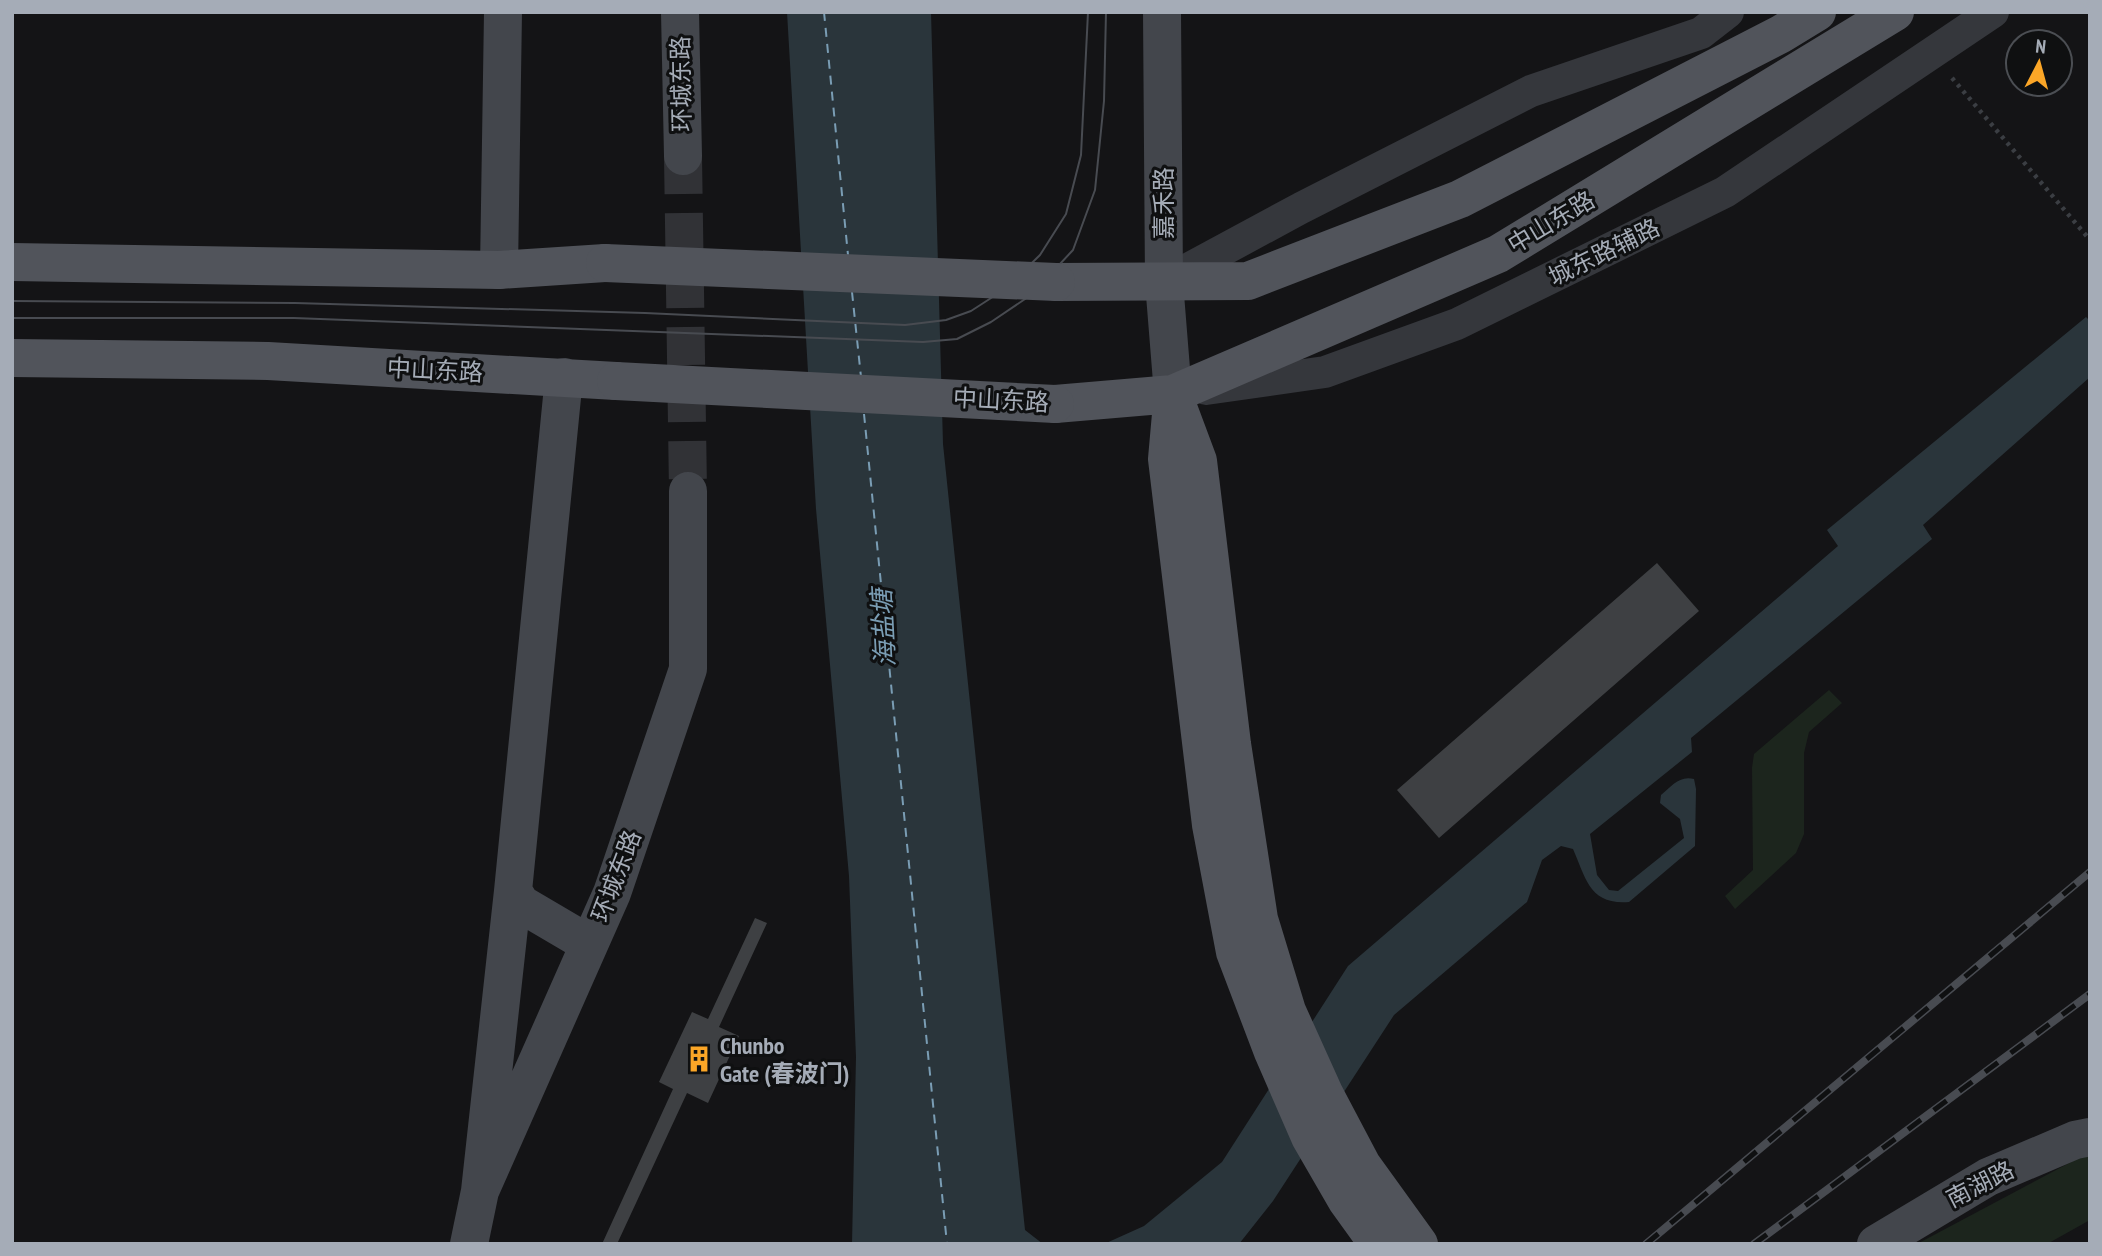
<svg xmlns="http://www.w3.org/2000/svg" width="2102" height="1256" font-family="'PT Sans Narrow','Noto Sans SC',sans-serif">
  <rect width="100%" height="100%" fill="#141416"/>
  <!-- green -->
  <path fill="#1c251d" d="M1829 690 1842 703 1809 732 1804 753V834L1796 853 1735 909 1725 896 1753 870 1752 768 1754 754Z
    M2090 1152V1220L2047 1244H1917Z"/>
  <!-- water -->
  <path fill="#2a353b" d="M787 12H931L943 444 1025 1230 1043 1244H852L856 1057 849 876 816 509Z
    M2086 317 2090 321V377L1923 525 1932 539 1691 738 1692 752 1590 834 1597 875 1609 890 1618 891 1684 838 1680 819 1660 803 1661 795C1671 787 1679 775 1694 779L1696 789 1695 846 1629 902C1589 905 1586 878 1573 849L1561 846 1542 860 1527 902 1394 1015 1273 1201 1239 1244H1104L1144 1226 1222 1162 1348 966 1838 546 1827 530Z"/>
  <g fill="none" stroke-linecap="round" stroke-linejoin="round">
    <!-- ferry -->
    <path stroke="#7a9db4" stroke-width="2" stroke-dasharray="9 7" stroke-linecap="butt" d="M824 12 848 255
      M852 292 861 377
      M864 414 947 1244"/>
  </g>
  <!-- building -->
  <path fill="#3e4043" d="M1657 563 1699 611 1439 838 1397 790Z
    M755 918 767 923 719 1027 739 1036 708 1103 687 1093 617 1244H602L673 1089 659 1082 692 1012 708 1019Z"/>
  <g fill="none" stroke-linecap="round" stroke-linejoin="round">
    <!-- secondary-tunnel -->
    <path stroke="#313236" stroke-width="38" stroke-dasharray="38 19" stroke-linecap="butt" d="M683 156 688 491"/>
    <!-- path -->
    <path stroke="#3b3e43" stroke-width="4.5" stroke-dasharray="3.5 5" stroke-linecap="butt" d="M1952 78 2090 240"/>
    <!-- street -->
    <path stroke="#35373c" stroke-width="32" d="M1164 282 1301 208 1531 91 1701 33 1728 12
      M1206 389 1325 372 1457 324 1725 192 1993 12"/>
    <!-- secondary -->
    <path stroke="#43464c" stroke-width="38" d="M680 12 683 156
      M1162 12 1164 282 1173 394
      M499 270 503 12
      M513 891 521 904 589 944
      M480 1191 513 891 564 377
      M469 1244 480 1191 612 893 688 669V491
      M1876 1244 1988 1177 2075 1140 2090 1137"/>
    <!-- primary -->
    <path stroke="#51545b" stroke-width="38" d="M12 262 499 270 605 263
      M1056 282 1248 281 1460 199 1781 34 1817 12
      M12 358 268 361 616 381
      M1173 394 1198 461 1232 744 1259 919 1287 1011 1324 1093 1362 1165 1419 1244
      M1172 403 1167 459 1211 825 1235 952 1273 1052 1310 1137 1347 1201 1378 1244
      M1055 404 1173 394 1498 254 1895 12"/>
    <!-- tram -->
    <path stroke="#484b51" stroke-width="2" d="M12 301 295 303 645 313 905 325 946 320 971 311 1005 289 1040 255 1066 214 1081 155 1088 12
      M12 318H294L923 342 957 339 991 322 1031 295 1073 250 1095 190 1104 101 1106 12"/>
    <!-- rail casing -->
    <g stroke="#484b51" stroke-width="8">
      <path id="rail" d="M1646 1244 2090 872
        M1754 1244 2090 994"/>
    </g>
    <!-- rail -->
    <use href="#rail" stroke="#0f1011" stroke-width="5" stroke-dasharray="16" stroke-linecap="butt"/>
    <!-- primary-bridge -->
    <path stroke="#51545b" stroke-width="38" d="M605 263 1056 282
      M616 381 1055 404"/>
  </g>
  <!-- icons -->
  <defs>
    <g id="building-bare" transform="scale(2.1)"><path d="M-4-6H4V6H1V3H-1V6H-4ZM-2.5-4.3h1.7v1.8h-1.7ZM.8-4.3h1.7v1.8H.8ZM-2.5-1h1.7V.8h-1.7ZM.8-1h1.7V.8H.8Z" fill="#fba627" stroke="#0f1011" stroke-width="2.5" paint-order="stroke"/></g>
  </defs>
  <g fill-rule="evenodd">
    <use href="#building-bare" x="699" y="1059"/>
  </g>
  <g text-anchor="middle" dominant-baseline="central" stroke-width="6" stroke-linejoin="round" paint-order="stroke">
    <!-- street labels -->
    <g font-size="24" fill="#a5acb7" stroke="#0f1011">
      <text transform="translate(681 84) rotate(-91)">环城东路</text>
      <text transform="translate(1163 203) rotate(-90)">嘉禾路</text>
      <text transform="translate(1551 222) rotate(-31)">中山东路</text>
      <text transform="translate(1604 252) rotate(-26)">城东路辅路</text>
      <text transform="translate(435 370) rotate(3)">中山东路</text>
      <text transform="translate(1001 400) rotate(3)">中山东路</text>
      <text transform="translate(616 876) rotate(-69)">环城东路</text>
      <text transform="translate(1980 1184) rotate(-27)">南湖路</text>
    </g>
    <!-- poi labels -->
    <g font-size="24" font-weight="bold" fill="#a5acb7" stroke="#0f1011" text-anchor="start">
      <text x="720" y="1045">Chunbo<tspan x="720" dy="28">Gate (春波门)</tspan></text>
    </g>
    <!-- water labels -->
    <g font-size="26" font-style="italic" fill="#7a9db4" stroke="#0f1011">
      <text transform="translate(883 628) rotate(-93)">海盐塘</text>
    </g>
  </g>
  <!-- border -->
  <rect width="2102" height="1256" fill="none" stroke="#a5acb7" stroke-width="28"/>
  <!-- north arrow -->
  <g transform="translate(2039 63) rotate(6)"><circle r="33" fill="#0f1011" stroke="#4b4e53" stroke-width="2"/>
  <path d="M0-5L12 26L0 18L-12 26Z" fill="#fba627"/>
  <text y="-10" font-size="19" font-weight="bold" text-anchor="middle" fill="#a5acb7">N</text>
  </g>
</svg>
